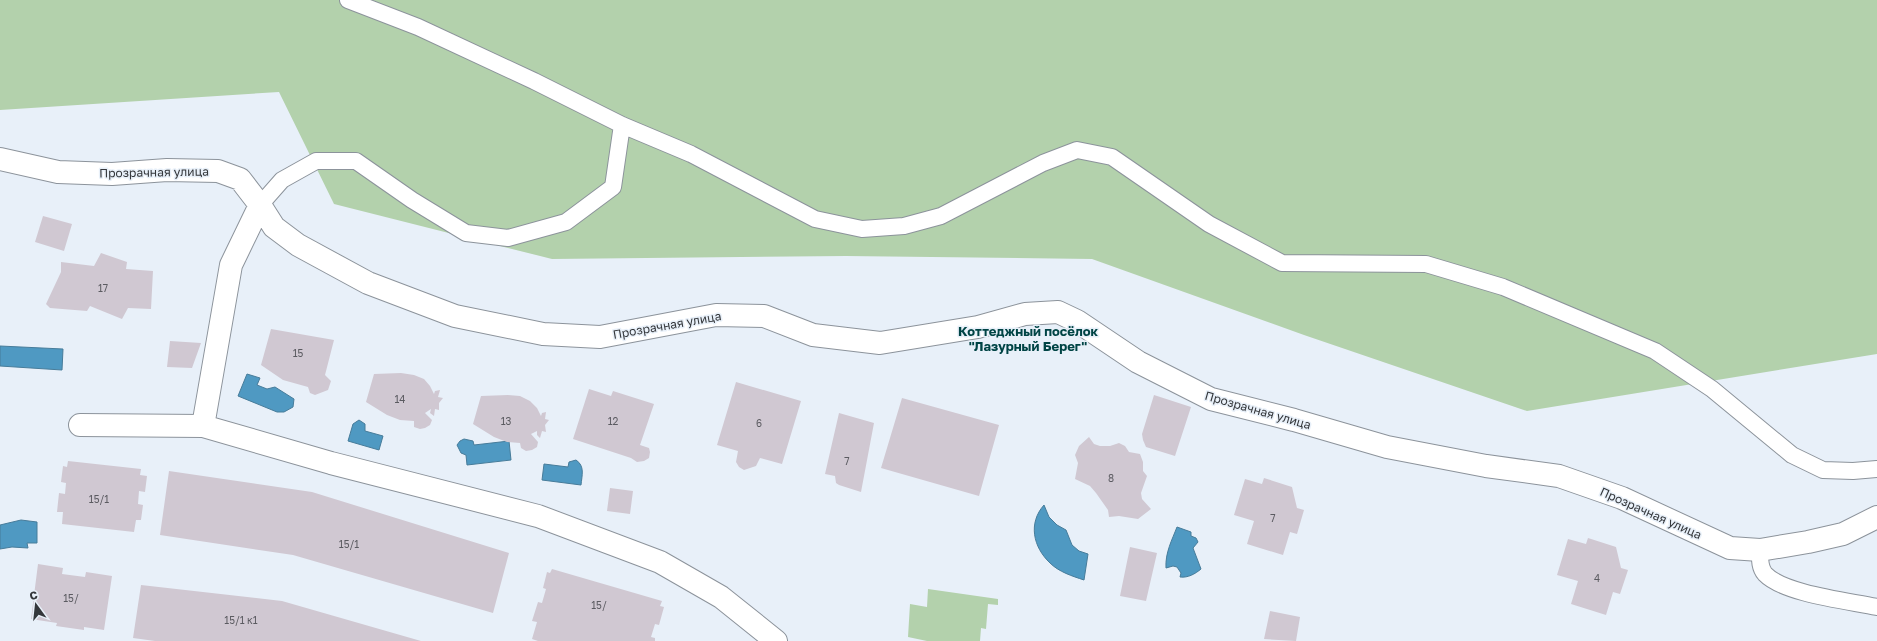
<svg xmlns="http://www.w3.org/2000/svg" width="1877" height="641" font-family="'Golos Text',sans-serif">
  <rect width="100%" height="100%" fill="#e8f0f9"/>
  <!-- green -->
  <path fill="#b3d1ac" d="M0 0H1877V354L1527 411 1304 335 1092 259 846 256 552 259 334 204 279 92 0 110Z
    M928 589 998 599V605L988 604 986 629 981 628 980 641H927L908 637 910 604 927 607Z"/>
  <!-- water -->
  <path fill="#4f99c2" stroke="#477c9a" d="M0 346 63 349 62 370 0 366Z
    M247 374 260 378 257 385 267 389 275 387 294 399 293 407 284 412H277L238 396Z
    M359 420 365 424V431L383 436 379 450 348 441 353 424Z
    M464 439 473 441 474 445 509 441 511 460 467 465 466 455 461 453 457 445 460 441Z
    M576 460C585 466 582 475 581 485L542 480 544 464 568 467 569 462Z
    M1044 505 1049 517 1057 525 1066 530 1072 545 1079 551 1088 554 1084 580C1072 576 1059 572 1050 563 1033 547 1028 523 1044 505Z
    M21 520 37 522V543H27L28 548 12 547 0 549V525Z
    M1177 527 1191 532V536L1196 538 1198 542 1193 548 1201 569C1195 574 1188 578 1180 577L1181 573 1177 567 1173 566 1166 568C1165 553 1172 540 1177 527Z"/>
  <!-- building -->
  <path fill="#d0c8d2" d="M43 216 72 224 64 251 35 242Z
    M101 253 127 262 126 269 153 271 151 309 128 308 122 319 90 306 87 311 50 308 46 304 61 272V262L94 266Z
    M271 329 334 340 325 375 331 381 328 390 315 395 310 393 308 387 283 380 261 365Z
    M170 341 201 343 192 368 167 367Z
    M401 373 414 375 424 379 430 386 434 394 435 391 440 390 438 397 443 398 439 403V410L435 409 434 416 430 413 431 409 425 413 432 420 430 425 425 428 420 429 414 427V421L400 420 387 415 366 402 374 374Z
    M736 382 801 401 782 464 760 458 756 466 744 470 739 467 736 462 738 451 717 445Z
    M589 389 611 396 613 391 654 404 640 445 649 448 650 452 649 458 644 461 637 462 631 458 573 439Z
    M508 395 520 396 530 401 537 408 541 416 542 413 546 412 545 419 549 420 545 425 546 432 542 431 540 438 537 435V431L531 434 538 442 537 447 532 450 526 451 521 448 520 443 507 442 494 437 473 424 481 396Z
    M1154 395 1191 407 1175 456 1146 447 1143 440 1142 434Z
    M902 398 999 425 979 496 881 468Z
    M839 413 874 423 861 492 839 485 836 483 835 476 825 474Z
    M1089 437 1094 444 1100 446H1110L1119 443 1125 446 1129 452 1140 454 1143 462V471L1147 476 1141 493 1142 499 1151 509 1138 519 1119 516 1109 517 1108 510 1096 493 1090 486 1075 479 1078 463 1075 455 1079 446Z
    M68 461 141 469 140 475 147 476 145 492 139 491 138 504 143 505 141 520H136L134 532 62 524 63 512H57L59 493 65 494 66 483 61 482 63 466 67 467Z
    M169 471 312 492 509 553 493 613 293 555 160 535Z
    M1264 478 1292 487 1297 508 1304 510 1297 534 1290 532 1283 555 1247 544 1254 521 1234 515 1245 479 1262 484Z
    M610 488 633 491 630 514 607 511Z
    M1588 538 1616 547 1621 568 1628 570 1620 594 1613 592 1606 615 1571 604 1578 581 1557 575 1568 539 1586 544Z
    M1130 547 1157 553 1146 601 1120 596Z
    M38 564 63 568 62 574 85 577 86 572 112 576 104 630 84 627V630L56 626 57 623 31 619Z
    M552 569 662 601 660 606 664 607 659 625 655 624 651 637 655 638V641H538L532 639 537 622 532 621 538 602 542 603 546 589 543 588 547 572 550 573Z
    M141 585 282 601 421 641H155L133 638Z
    M1270 611 1300 617 1296 641 1264 639Z"/>
  <g fill="none" stroke-linecap="round" stroke-linejoin="round">
    <!-- lane casing -->
    <g stroke="#8c939b" stroke-width="18">
      <path id="lane" d="M348 0 418 27 534 81 622 125 691 154 815 219 862 229 904 226 941 216 1043 163 1077 150 1112 157 1209 224 1282 263 1426 264 1503 287 1655 351 1712 389 1792 455 1823 470 1853 471 1877 469
        M260 205 282 180 316 161H356L412 200 466 233 508 238 566 222 613 187 622 125
        M1760 550C1760 558 1759 567 1765 574 1784 594 1849 601 1877 607"/>
    </g>
    <!-- street casing -->
    <g stroke="#8c939b" stroke-width="24">
      <path id="street" d="M0 159 58 172 112 174 167 170 218 171 240 179 260 205 274 227 298 245 368 283 455 316 543 334 600 337 716 315 764 316 813 335 880 343 978 327 1025 314 1058 312 1077 321 1138 362 1211 399 1294 420 1387 447 1486 466 1559 476 1622 498 1730 548 1760 550 1808 542 1843 534 1877 517
        M80 425 203 426 231 265 260 205
        M203 426 331 463 538 516 660 562 721 597 776 641"/>
    </g>
    <!-- lane -->
    <use href="#lane" stroke="#fff" stroke-width="16"/>
    <!-- street -->
    <use href="#street" stroke="#fff" stroke-width="22"/>
  </g>
  <g text-anchor="middle" dominant-baseline="central" stroke-width="3" stroke-linejoin="round" paint-order="stroke">
    <!-- number labels -->
    <g font-size="10" fill="#5b5b61">
      <text x="103" y="288">17</text>
      <text x="298" y="353">15</text>
      <text x="400" y="399">14</text>
      <text x="506" y="421">13</text>
      <text x="613" y="421">12</text>
      <text x="759" y="423">6</text>
      <text x="847" y="461">7</text>
      <text x="1111" y="478">8</text>
      <text x="99" y="499">15/1</text>
      <text x="1273" y="518">7</text>
      <text x="349" y="544">15/1</text>
      <text x="1597" y="578">4</text>
      <text x="71" y="598">15/</text>
      <text x="599" y="605">15/</text>
      <text x="241" y="620">15/1 к1</text>
    </g>
    <!-- street labels -->
    <g font-size="12" fill="#34373b" stroke="#e8f0f9">
      <text transform="translate(154 172) rotate(-1)">Прозрачная улица</text>
      <text transform="translate(667 325) rotate(-10)">Прозрачная улица</text>
      <text transform="translate(1258 410) rotate(16)">Прозрачная улица</text>
      <text transform="translate(1651 513) rotate(24)">Прозрачная улица</text>
    </g>
    <!-- neighbourhood labels -->
    <g font-size="13" font-weight="bold" fill="#004445" stroke="#e8f0f9">
      <text x="1028" y="331">Коттеджный посёлок<tspan x="1028" dy="15">"Лазурный Берег"</tspan></text>
    </g>
  </g>
  <!-- north arrow -->
  <g transform="translate(36 605) rotate(345)" stroke="#e8f0f9" stroke-width="3" paint-order="stroke">
  <path d="M0-3L7 15L0 10L-7 15Z" fill="#34373b"/>
  <text y="-6" font-size="11" font-weight="bold" text-anchor="middle" fill="#34373b">С</text>
  </g>
</svg>
